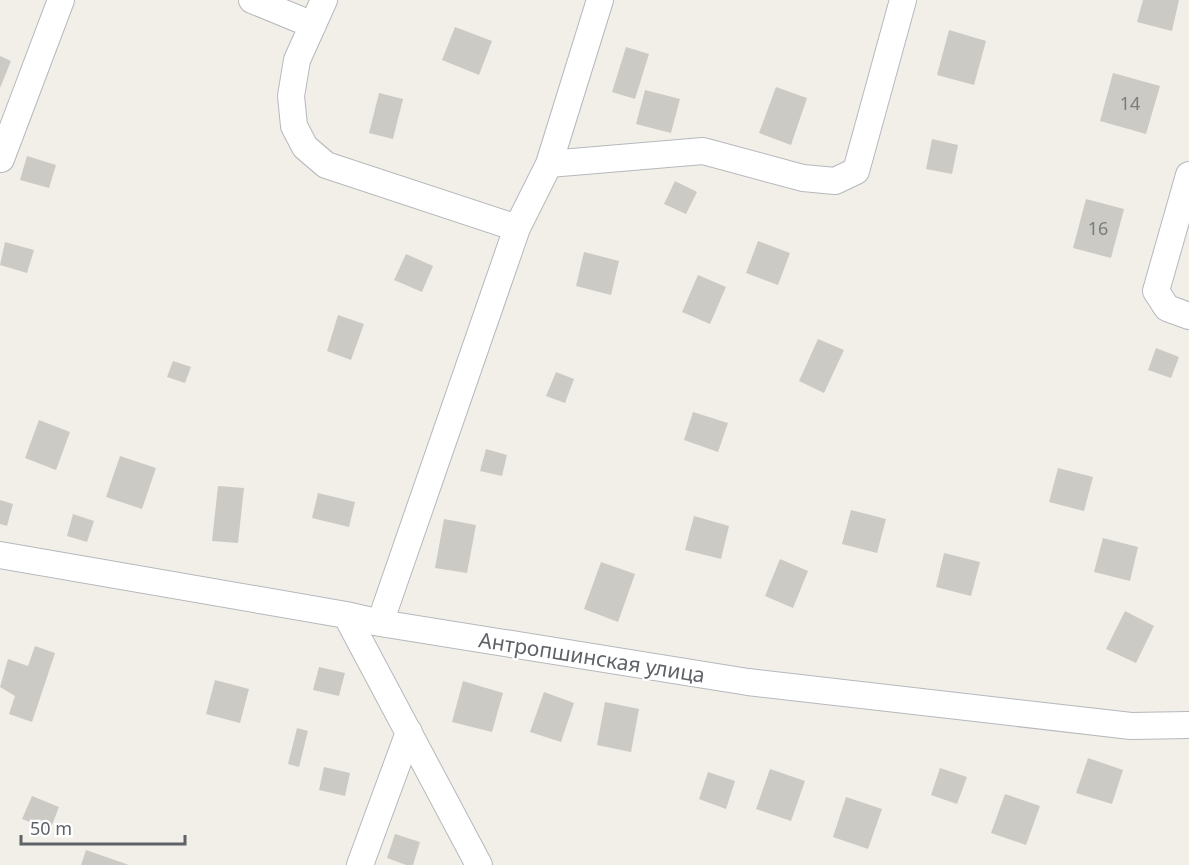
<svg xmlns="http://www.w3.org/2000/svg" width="1189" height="865" font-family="'Noto Sans',sans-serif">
  <rect width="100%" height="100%" fill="#f1efe8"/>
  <!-- building -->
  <path fill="#cccac5" d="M1143 0H1179L1172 31 1137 22Z
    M455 27 492 41 479 75 442 60Z
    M949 30 986 41 974 85 937 75Z
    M626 47 649 54 635 99 612 92Z
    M0 56 11 61 0 88Z
    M1113 73 1160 86 1146 134 1100 121Z
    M776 87 807 98 791 145 759 133Z
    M645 90 680 99 671 133 636 124Z
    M379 93 403 99 393 139 369 133Z
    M932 139 958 145 952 174 926 169Z
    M27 156 56 165 49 188 20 180Z
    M675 181 697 192 686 214 664 204Z
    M1086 199 1124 209 1111 258 1073 248Z
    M758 241 790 253 778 285 746 273Z
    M5 242 34 250 27 273 0 265Z
    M584 252 619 261 611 295 576 286Z
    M406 254 433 266 422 292 394 280Z
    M698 275 726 287 710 324 682 312Z
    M338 315 364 324 351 360 327 351Z
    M818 339 844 350 824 393 799 381Z
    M1156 348 1179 357 1171 378 1148 370Z
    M173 361 191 367 185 383 167 377Z
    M556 372 574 379 565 403 546 396Z
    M693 412 728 423 718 452 684 440Z
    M39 420 70 432 56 470 25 458Z
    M486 449 507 455 502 476 480 471Z
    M120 456 156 468 142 509 106 497Z
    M1058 468 1093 477 1084 511 1049 502Z
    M218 486 244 488 238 543 212 541Z
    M318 493 355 502 349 527 312 518Z
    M0 500 13 504 7 526 0 524Z
    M851 510 886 519 877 553 842 544Z
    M73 514 94 521 87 542 67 536Z
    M694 516 729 526 721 559 685 550Z
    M444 519 476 525 467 573 435 568Z
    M1103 538 1138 547 1130 581 1094 572Z
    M944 553 980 562 971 596 936 587Z
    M780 559 808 571 793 608 765 596Z
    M601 562 635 574 618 622 584 609Z
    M1125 611 1154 626 1136 663 1106 649Z
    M35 646 55 653 32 722 9 714 15 696 0 687 8 659 28 666Z
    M319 667 345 673 339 696 313 690Z
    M215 680 249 689 240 723 206 714Z
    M463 681 503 693 492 732 452 722Z
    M544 692 574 703 561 742 530 732Z
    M605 702 639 709 631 752 597 745Z
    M297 728 308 731 299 767 288 764Z
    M1088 758 1123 770 1112 804 1076 793Z
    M324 767 350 773 345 796 319 790Z
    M940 768 967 777 957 804 931 795Z
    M770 769 805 781 791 821 756 809Z
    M708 772 735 781 726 809 699 799Z
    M1005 794 1040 806 1026 845 991 833Z
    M32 796 59 807 50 830 22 819Z
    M846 797 882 809 868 849 833 837Z
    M395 834 420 842 413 865H406L387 858Z
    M86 850 129 865H81Z"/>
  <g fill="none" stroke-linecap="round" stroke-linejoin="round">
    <!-- minor casing -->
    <g stroke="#b5b8bc" stroke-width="28">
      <path id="minor" d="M252 0 313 25
        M324 0 297 60 291 96 294 126 305 147 326 165 517 228
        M1 159 61 0
        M549 164 703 151 803 178 835 181 856 171 903 0
        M1189 175 1156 291 1167 308 1189 316
        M0 555 346 615 380 623 748 682 1131 726 1189 725
        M346 615 479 865
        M380 623 517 228 549 164 600 0
        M360 865 409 732"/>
    </g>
    <!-- minor -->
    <use href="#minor" stroke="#fff" stroke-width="26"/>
  </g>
  <g text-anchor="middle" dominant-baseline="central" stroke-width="4.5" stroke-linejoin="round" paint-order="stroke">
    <!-- number labels -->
    <g font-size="18" fill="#7a7d7f">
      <text x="1130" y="103">14</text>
      <text x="1098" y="228">16</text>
    </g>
    <!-- street labels -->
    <g font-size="21" fill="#5f6368" stroke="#fff">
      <text transform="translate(592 657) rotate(9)">Антропшинская улица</text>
    </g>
  </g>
  <!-- scale -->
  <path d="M21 835v9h164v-9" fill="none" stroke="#5f6368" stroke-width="3"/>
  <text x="30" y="835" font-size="18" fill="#5f6368" stroke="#ffffff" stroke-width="4.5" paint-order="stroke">50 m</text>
</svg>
